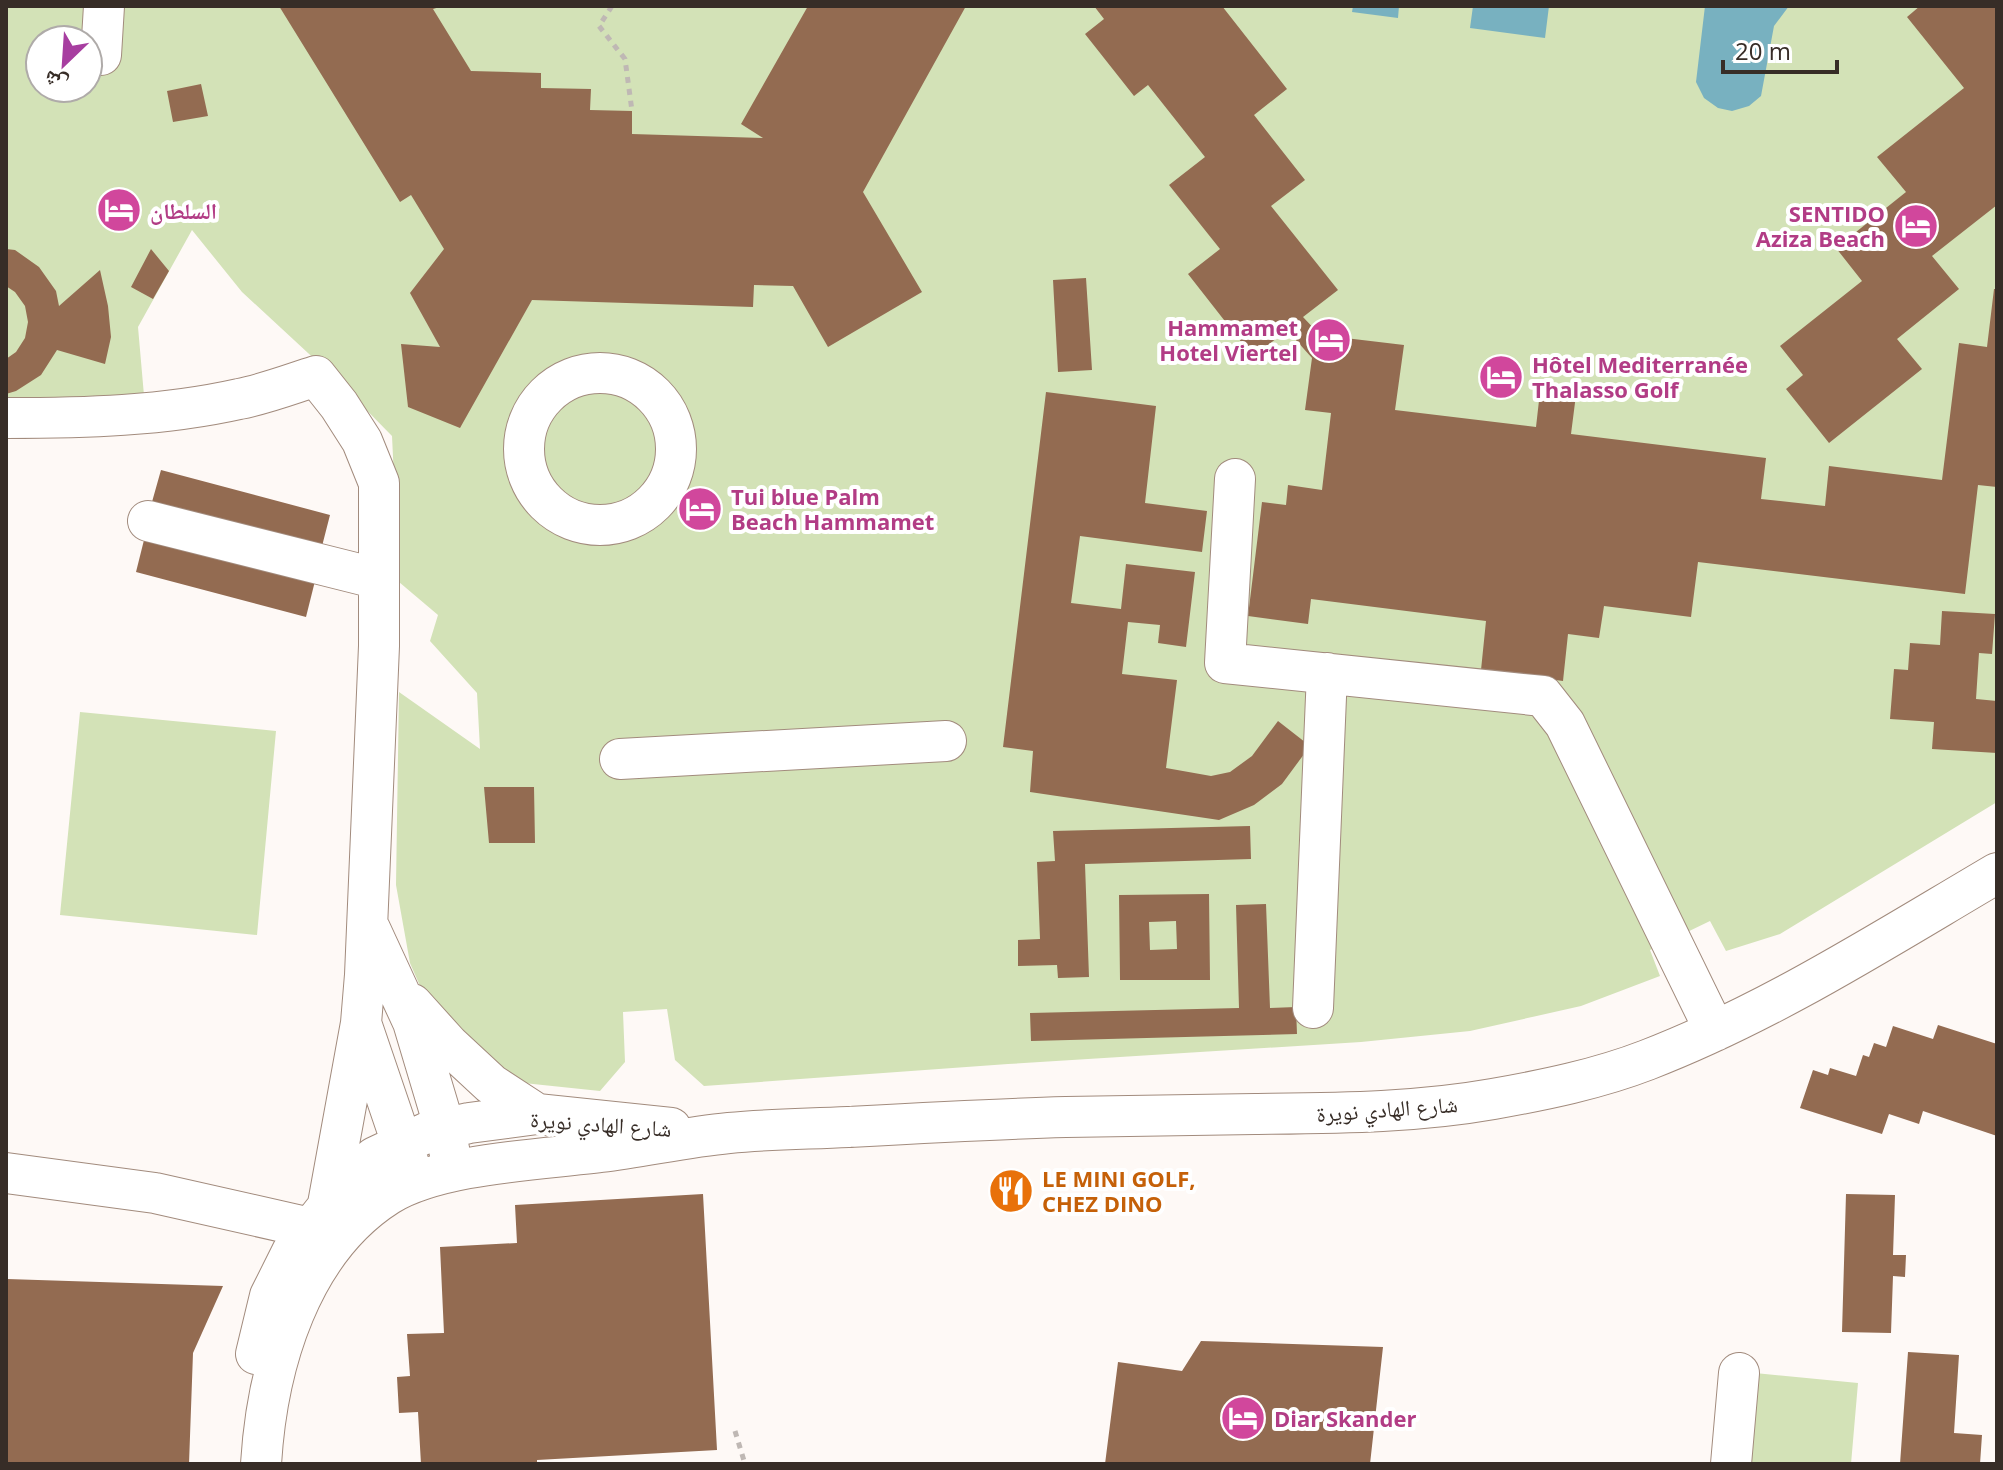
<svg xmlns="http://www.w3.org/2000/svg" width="2003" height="1470" font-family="'Open Sans','Noto Naskh Arabic',sans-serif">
  <rect width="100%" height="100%" fill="#fef9f6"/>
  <!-- green -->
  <path fill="#d3e2b7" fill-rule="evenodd" d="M6 6H1997V802L1780 934 1726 951 1710 921 1650 950 1660 976 1581 1006 1470 1031 1361 1042 1008 1064 704 1086 675 1060 667 1009 623 1012 625 1062 600 1091 514 1082 427 1002 410 963 396 885 399 692 480 749 477 693 430 641 438 615 399 582 392 436 335 378 242 292 192 230 138 327 145 407 6 406ZM40 40H88V88H40Z
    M80 712 276 731 257 935 60 915Z
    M1755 1373 1858 1383 1851 1464H1748Z"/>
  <!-- water -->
  <path fill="#78b1c0" d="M1353 6H1399L1398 18 1352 12Z
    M1473 6H1549L1545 38 1470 28Z
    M1705 6H1789L1774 26 1761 96 1749 106 1732 111 1718 108 1704 98 1696 82Z"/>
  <!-- building -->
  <path fill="#936b51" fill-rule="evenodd" d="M279 6H443L433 9 471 71 541 73V88L591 89 590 110 632 111V134L763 138 741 124 808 6H966L863 192 922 292 828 347 793 286 754 285 753 307 532 300 460 428 408 407 401 344 440 347 410 293 444 249 411 195 400 202Z
    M1094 6H1222L1287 89 1254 115 1305 180 1271 206 1338 290 1303 317 1320 335 1404 345 1395 410 1536 427 1541 383 1577 387 1571 434 1766 458 1761 499 1825 506 1829 466 1942 480 1959 343 1987 347 1994 289H1997V487L1978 485 1965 594 1698 562 1691 617 1604 606 1599 638 1568 634 1563 681 1481 670 1486 621 1311 599 1308 624 1248 616 1262 502 1286 505 1288 485 1322 490 1331 413 1305 410 1312 358 1287 330 1253 357 1188 274 1220 249 1169 185 1205 157 1148 85 1134 96 1085 34 1104 19Z
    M1920 6H1997V205L1932 256 1959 289 1897 339 1922 369 1829 443 1786 389 1803 375 1780 346 1862 281 1836 248 1906 192 1877 157 1964 88 1907 17Z
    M201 84 208 116 173 122 167 91Z
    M6 249 15 250 39 267 56 291 59 306 100 270 108 306 111 337 105 364 57 350 41 375 16 391 6 394V359L16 352 25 338 28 322 25 306 15 292 6 286Z
    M151 249 169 271 153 299 131 287Z
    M1086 278 1092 370 1058 372 1053 280Z
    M1046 392 1156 406 1145 503 1207 511 1202 552 1080 536 1071 603 1121 609 1126 564 1195 572 1186 647 1158 643 1160 625 1128 622 1122 674 1177 680 1166 768 1211 776 1230 772 1252 756 1278 721 1310 746 1282 784 1254 805 1219 820 1030 792 1033 751 1003 747Z
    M161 470 330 515 320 554 150 509Z
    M146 532 316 577 306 617 136 572Z
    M1942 611 1995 614 1992 654 1979 653 1976 699 1997 701V753L1932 749 1934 722 1890 719 1894 669 1908 670 1910 643 1940 645Z
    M484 787H534L535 843H489Z
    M1250 826 1251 859 1085 864 1089 977 1058 978 1057 965 1018 966V940L1040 939 1037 862 1055 861 1053 831Z
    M1209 894 1210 980H1120L1119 895ZM1176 921 1177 949 1150 950 1149 922Z
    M1266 904 1270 1008 1296 1007 1297 1034 1031 1041 1030 1013 1239 1008 1236 905Z
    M1938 1025 1997 1044V1136L1923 1111 1919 1124 1889 1114 1882 1134 1800 1108 1813 1070 1828 1075 1830 1068 1856 1076 1863 1055 1869 1057 1874 1043 1886 1047 1893 1026 1933 1039Z
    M703 1194 717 1450 537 1460V1464H421L418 1412 399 1413 397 1377 410 1376 407 1334 444 1333 440 1247 517 1243 515 1205Z
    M1846 1194 1895 1195 1893 1255H1906L1905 1277 1893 1276 1891 1333 1842 1332Z
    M7 1279 223 1286 193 1353 189 1464H6Z
    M1201 1341 1383 1347 1370 1464H1105L1118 1362 1182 1371Z
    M1908 1352 1959 1355 1954 1433 1982 1435 1980 1464H1900Z"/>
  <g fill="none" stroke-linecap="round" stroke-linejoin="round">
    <!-- minor casing -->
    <g stroke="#a28b7d" stroke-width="42">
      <path id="minor" d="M101 55 104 6
        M524 449a76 76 0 1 1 152 0a76 76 0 1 1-152 0Z
        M6 418C84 418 163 416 239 399 265 394 291 384 316 376L339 405 362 441 379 483V646L365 975 361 1023 328 1204
        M1235 479 1225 663 1543 696 1565 724 1715 1031
        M148 521 379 579
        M620 759 946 741
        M370 929 413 1022 445 1129 450 1154
        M412 1004 449 1045 491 1084 537 1114
        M1313 1008 1327 673
        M361 1023 410 1167
        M6 1173 155 1193 310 1228
        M256 1354 270 1296 292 1252 352 1176 375 1157 426 1133 469 1123 537 1114 671 1128
        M261 1464C267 1366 300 1251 388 1195 440 1163 539 1160 601 1152 643 1147 686 1137 729 1133 768 1129 808 1129 848 1127 921 1123 993 1119 1066 1117 1129 1116 1192 1115 1255 1114 1334 1113 1414 1113 1493 1099 1544 1090 1598 1079 1647 1060 1771 1012 1883 940 1997 873
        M1731 1464 1739 1373"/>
    </g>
    <!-- path -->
    <path stroke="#bfb8b4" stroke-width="5" stroke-dasharray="6 6" stroke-linecap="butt" d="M612 6 599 26 625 59 632 111
      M735 1431 745 1464"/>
    <!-- minor -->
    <use href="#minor" stroke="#fff" stroke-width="40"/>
  </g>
  <!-- icons -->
  <defs>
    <g id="hotel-disc" transform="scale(2.3)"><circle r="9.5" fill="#d1479c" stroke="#fff"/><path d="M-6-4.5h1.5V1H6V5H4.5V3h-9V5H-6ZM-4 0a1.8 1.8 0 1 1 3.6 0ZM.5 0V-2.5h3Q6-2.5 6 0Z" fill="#fff"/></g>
    <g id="restaurant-disc" transform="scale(2.3)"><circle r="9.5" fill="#e8710a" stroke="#fff"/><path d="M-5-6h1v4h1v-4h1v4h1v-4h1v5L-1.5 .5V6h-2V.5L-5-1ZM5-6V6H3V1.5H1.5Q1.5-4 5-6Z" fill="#fff"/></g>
  </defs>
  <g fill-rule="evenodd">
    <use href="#hotel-disc" x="119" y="210"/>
    <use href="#hotel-disc" x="1916" y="226"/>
    <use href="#hotel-disc" x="1329" y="340"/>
    <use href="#hotel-disc" x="1501" y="377"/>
    <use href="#hotel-disc" x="700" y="509"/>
    <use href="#restaurant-disc" x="1011" y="1191"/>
    <use href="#hotel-disc" x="1243" y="1418"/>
  </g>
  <g text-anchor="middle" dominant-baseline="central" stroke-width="8" stroke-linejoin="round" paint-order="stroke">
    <!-- hotel labels -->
    <g font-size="22" font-weight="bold" fill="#b23c85" stroke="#fff" text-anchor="start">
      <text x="150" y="210">السلطان</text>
      <text x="1885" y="213" text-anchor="end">SENTIDO<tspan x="1885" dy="25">Aziza Beach</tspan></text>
      <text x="1298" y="327" text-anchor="end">Hammamet<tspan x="1298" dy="25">Hotel Viertel</tspan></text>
      <text x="1532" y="364">Hôtel Mediterranée<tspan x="1532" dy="25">Thalasso Golf</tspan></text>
      <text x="731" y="496">Tui blue Palm<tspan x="731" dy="25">Beach Hammamet</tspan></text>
      <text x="1274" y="1418">Diar Skander</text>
    </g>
    <!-- street labels -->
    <g font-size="22" fill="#372d27" stroke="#fff">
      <text transform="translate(1387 1108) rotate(-4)">شارع الهادي نويرة</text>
      <text transform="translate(601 1123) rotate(4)">شارع الهادي نويرة</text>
    </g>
    <!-- food labels -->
    <g font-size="22" font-weight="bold" fill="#c56008" stroke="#fff" text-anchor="start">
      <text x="1042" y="1178">LE MINI GOLF,<tspan x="1042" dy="25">CHEZ DINO</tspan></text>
    </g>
  </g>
  <!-- border -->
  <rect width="2003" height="1470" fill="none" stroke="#372d27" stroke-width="16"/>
  <!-- north arrow -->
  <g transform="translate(64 64) rotate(205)"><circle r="38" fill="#ffffff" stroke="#afaba9" stroke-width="2"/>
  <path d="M0-6L14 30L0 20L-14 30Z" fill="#a73ea0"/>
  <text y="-12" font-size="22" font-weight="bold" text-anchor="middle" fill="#372d27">ش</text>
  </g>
  <!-- scale -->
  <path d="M1723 60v12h114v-12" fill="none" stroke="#372d27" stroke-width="4"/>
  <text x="1735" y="60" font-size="24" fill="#372d27" stroke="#ffffff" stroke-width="6" paint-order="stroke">20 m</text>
</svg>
